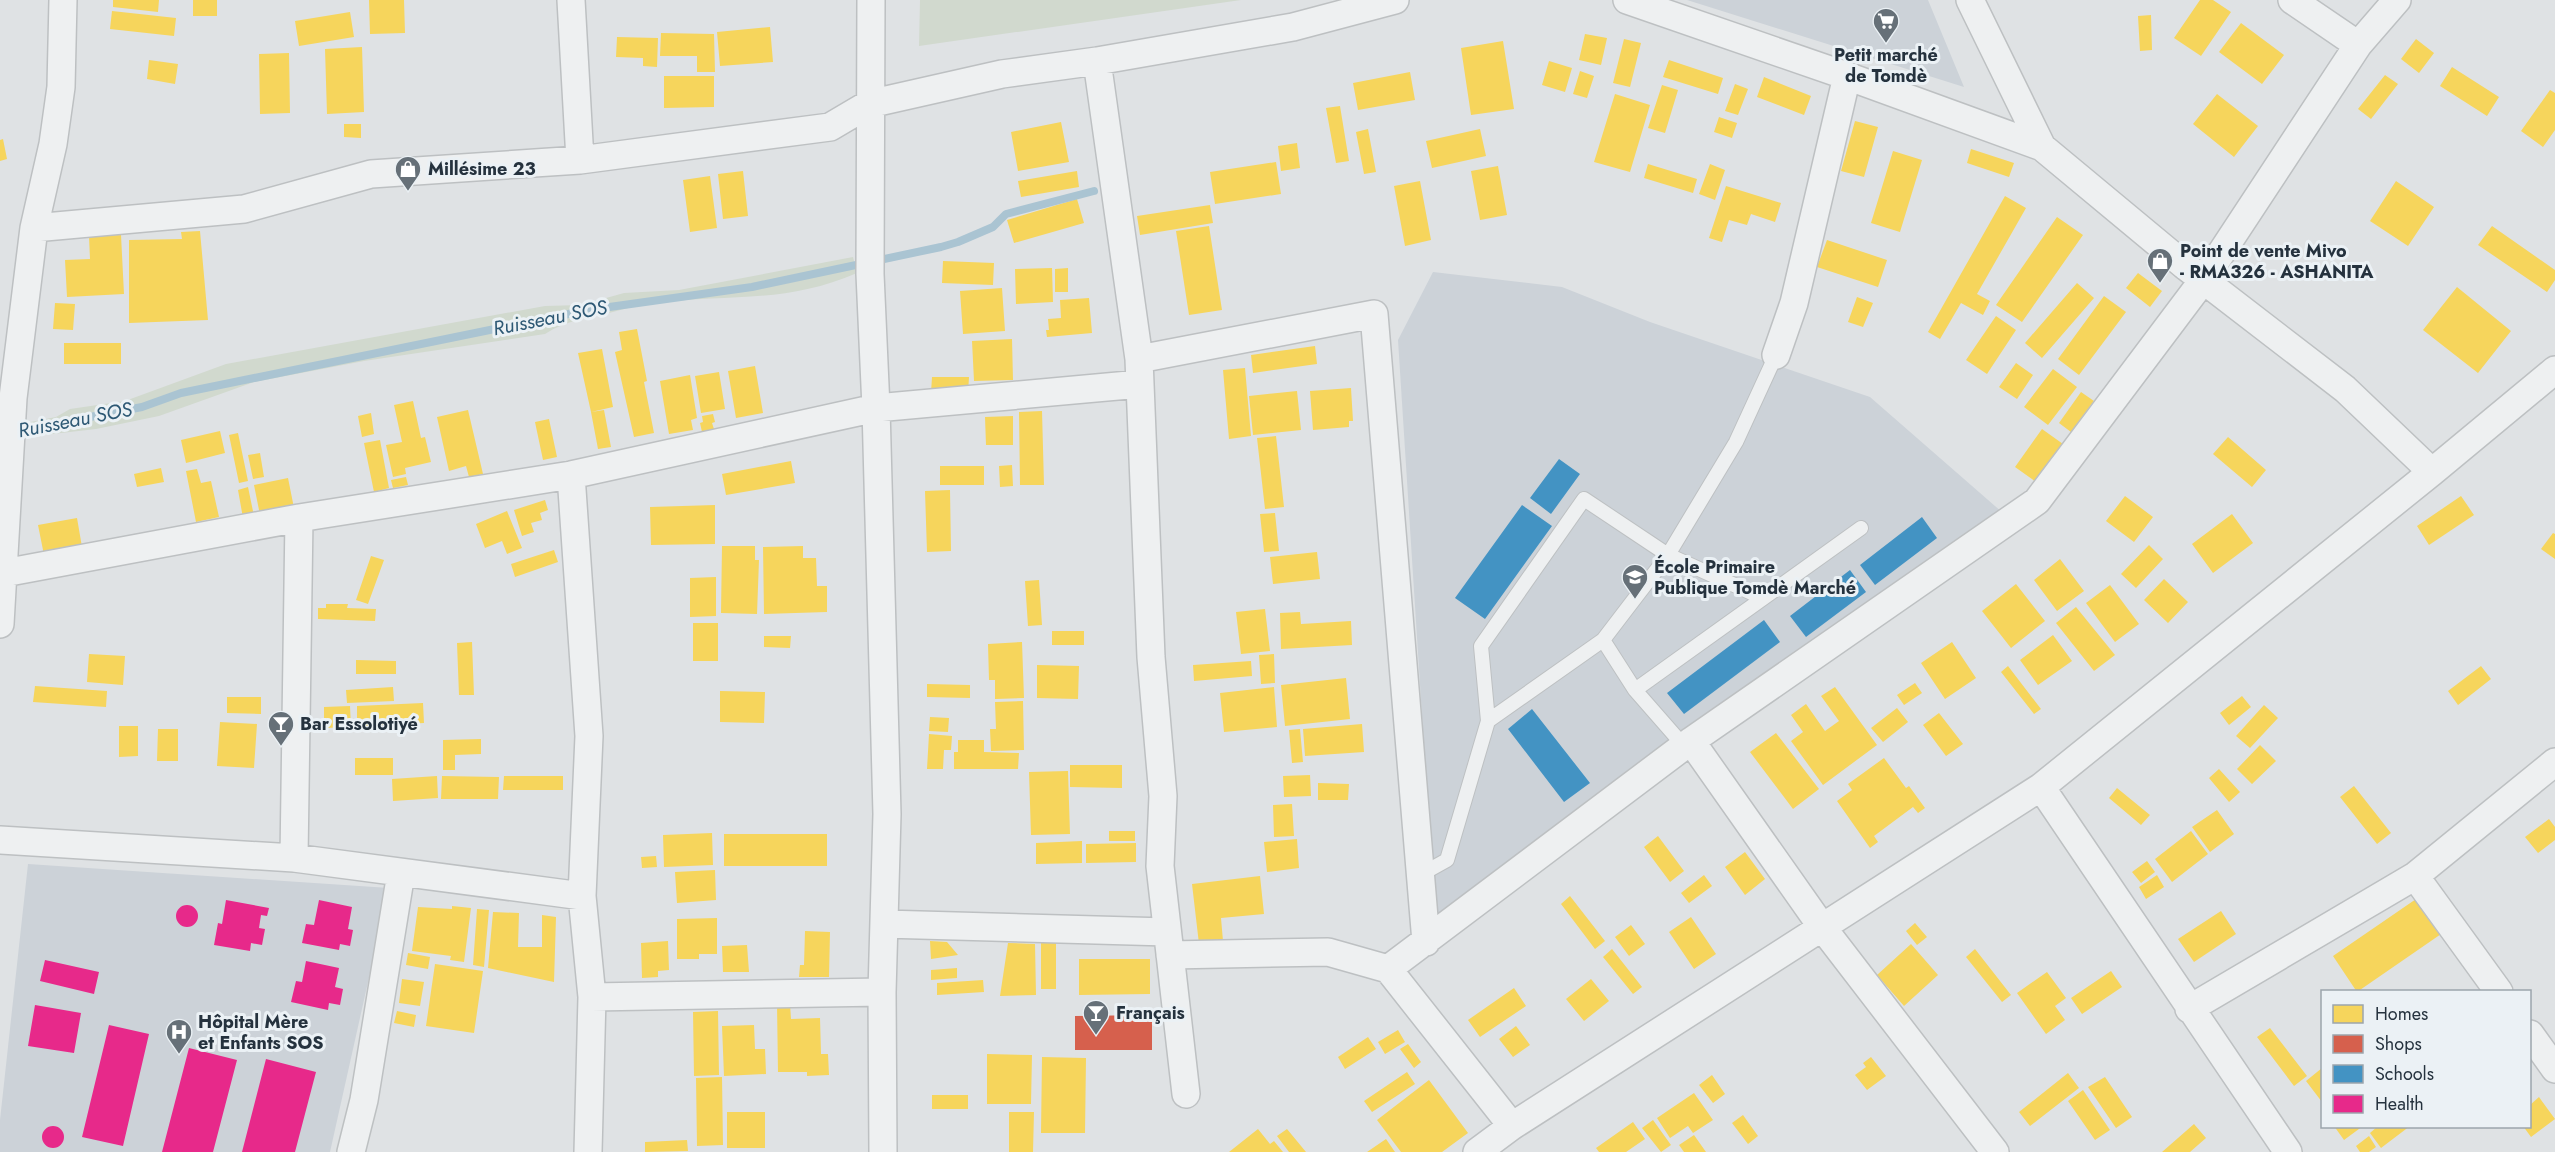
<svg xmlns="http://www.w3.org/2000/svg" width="2555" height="1152" font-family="Jost,sans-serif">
  <rect width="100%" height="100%" fill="#dfe2e4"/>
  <!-- built -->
  <path fill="#ccd2d8" d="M1687 0H1928L1964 87Z
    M1433 272 1562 287 1650 322 1870 397 2003 513 1435 919 1398 340Z
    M28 864 389 888 330 1152H0V1120Z"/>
  <!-- green -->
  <path fill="#d1d9ce" d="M920 0H1241L919 46Z
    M853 257 857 273C786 304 727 294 654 303 639 305 624 309 609 313 586 318 565 321 545 334L364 361 254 382 159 416 96 429 0 440V428L56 417 70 409 125 401 226 364 545 306 581 305 624 293 679 290Z"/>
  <!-- homes -->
  <path fill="#f6d55c" d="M113 0H159L158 12 113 7Z
    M193 0H217V16H193Z
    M369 0H404L405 33 370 34Z
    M2200 0H2213L2231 12 2201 56 2174 38Z
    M112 11 176 18 174 36 110 29Z
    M350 12 354 37 299 46 295 21Z
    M2151 15 2152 50 2140 51 2138 16Z
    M2241 23 2284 55 2262 84 2219 52Z
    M770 27 773 62 720 66 717 32Z
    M661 33 714 34 715 72H697V56H660Z
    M1585 34 1607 38 1601 65 1579 60Z
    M617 37 658 38 657 67 643 66V58L616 57Z
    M1624 39 1641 43 1630 87 1613 83Z
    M2416 39 2434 53 2419 73 2401 59Z
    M1503 41 1514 109 1471 115 1461 48Z
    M362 47 364 112 327 114 325 49Z
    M289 53 290 113 260 114 259 54Z
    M149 60 178 64 175 84 147 79Z
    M1669 60 1723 78 1718 94 1663 77Z
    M1549 61 1572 68 1565 92 1542 85Z
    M2452 67 2499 97 2487 116 2440 86Z
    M1580 71 1594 76 1587 98 1573 94Z
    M1410 72 1415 100 1358 110 1353 83Z
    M2385 75 2398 84 2371 119 2358 109Z
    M664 76H714V107L664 108Z
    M1764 77 1811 96 1804 115 1757 97Z
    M1735 84 1748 89 1738 115 1725 111Z
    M1662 85 1678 90 1665 133 1648 128Z
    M2550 90 2555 93V130L2543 147 2521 131Z
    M1615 94 1650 105 1630 172 1594 162Z
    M2217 94 2258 126 2234 157 2193 124Z
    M1340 106 1349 161 1336 163 1326 108Z
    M1719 117 1737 123 1732 138 1714 132Z
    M1855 121 1878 127 1864 177 1841 171Z
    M1061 122 1069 162 1018 171 1011 132Z
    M344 124H361V138L344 137Z
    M1368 129 1376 172 1364 174 1356 132Z
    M1480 129 1486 156 1432 168 1426 141Z
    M3 139 7 159 0 161V140Z
    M1297 143 1300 168 1281 171 1278 146Z
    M1971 149 2014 163 2009 177 1967 163Z
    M1893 151 1922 160 1900 232 1871 223Z
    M1276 162 1281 194 1215 204 1210 172Z
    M1648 164 1697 179 1693 193 1644 178Z
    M1710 164 1725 170 1715 200 1699 194Z
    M1498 166 1507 215 1480 220 1471 171Z
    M743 171 748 216 723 219 718 174Z
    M1077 171 1079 187 1021 197 1018 181Z
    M710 176 717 228 690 232 683 180Z
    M1420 181 1431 240 1405 246 1394 186Z
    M2396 181 2434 207 2408 246 2370 221Z
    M1726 186 1781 203 1775 222 1751 214 1747 225 1729 220 1722 242 1709 238Z
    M2005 196 2026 208 1977 294 1990 301 1983 315 1961 303 1940 339 1928 332Z
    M1077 199 1084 223 1014 243 1007 220Z
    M1210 205 1213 223 1140 235 1137 216Z
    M2057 217 2083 235 2022 322 1996 305Z
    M1209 226 1222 310 1189 315 1176 231Z
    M2492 226 2555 270V280L2547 292 2478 245Z
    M200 231 208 320 129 323V240L182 239 181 232Z
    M121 235 124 294 67 297 65 260 90 259 89 236Z
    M1827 240 1887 260 1878 287 1817 267Z
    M943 261 994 263 993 285 942 283Z
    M1052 268 1053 302 1016 304 1015 269Z
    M1068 268V292H1055V269Z
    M2138 273 2162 291 2150 307 2126 288Z
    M2077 283 2094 298 2042 358 2025 343Z
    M2457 287 2511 331 2478 373 2423 330Z
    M1002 288 1005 331 963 334 960 291Z
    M2104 296 2126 312 2079 375 2058 359Z
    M1857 297 1873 303 1863 327 1848 322Z
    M1089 298 1092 333 1047 337 1046 330H1049L1048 319 1061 318 1060 300Z
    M55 303 75 304 73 330 53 329Z
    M1996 316 2016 330 1987 374 1966 360Z
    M637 329 647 381 644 382 654 433 634 437 615 352 622 350 619 332Z
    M1012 339 1013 380 974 381 972 341Z
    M64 343H121V364H64Z
    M1315 346 1317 364 1253 373 1251 355Z
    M602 349 613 407 591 412 578 353Z
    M2016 363 2033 375 2017 399 1999 387Z
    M755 366 763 413 736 418 728 371Z
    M1245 368 1251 436 1229 439 1223 370Z
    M2053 369 2077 387 2048 425 2024 407Z
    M719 372 725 409 701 413 695 376Z
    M690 375 697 418 691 420 693 430 669 434 660 381Z
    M932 377H969L968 393H931Z
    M1351 388 1353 421H1349V427L1313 430 1310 391Z
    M1297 391 1301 430 1253 435 1249 396Z
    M2081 392 2094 401 2071 432 2059 423Z
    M413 401 421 438 425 437 431 462 405 468 406 474 393 477 386 445 402 442 394 405Z
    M468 410 483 474 469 477 466 466 449 471 437 417Z
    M604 410 611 447 598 449 591 412Z
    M1042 411 1044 485H1020L1019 412Z
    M371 413 374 434 362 437 358 416Z
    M713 414 715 422 712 423 714 429 702 432 700 423 703 422 702 416Z
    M1013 416V445H986L985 417Z
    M549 419 557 457 543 460 535 422Z
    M2042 429 2063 444 2036 482 2015 467Z
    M220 431 225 453 186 463 181 440Z
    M238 433 248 481 239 483 229 435Z
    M1276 436 1284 507 1265 509 1257 438Z
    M2228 437 2266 470 2252 487 2213 454Z
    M380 440 389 488 374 492 364 443Z
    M260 453 264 477 253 479 248 455Z
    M791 461 795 483 726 495 722 474Z
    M1012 465 1013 486 1000 487 999 466Z
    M940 466H984V485H940Z
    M161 468 164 482 137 487 134 474Z
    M197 469 201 483 211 481 219 517 196 522 186 471Z
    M406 477 408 485 393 488 391 480Z
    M288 478 294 508 260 515 254 485Z
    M248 487 254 516 243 518 238 490Z
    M950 490 951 551 927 552 925 491Z
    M2125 496 2153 517 2134 542 2106 521Z
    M2461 496 2474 515 2429 545 2417 526Z
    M545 500 548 510 540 513 542 520 531 523 534 532 522 536 514 510Z
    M715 505V544L651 545 650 507Z
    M507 511 522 548 507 554 502 541 485 548 476 524Z
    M1275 513 1279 551 1264 552 1260 514Z
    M2232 514 2253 543 2213 573 2192 544Z
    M77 518 82 547 44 555 38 525Z
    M2553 533 2555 534V559L2541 549Z
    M2149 545 2163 559 2136 588 2121 574Z
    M722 546H755V560H759L757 614 721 613Z
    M803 546V558H816L817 586H827V612L764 614 763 547Z
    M554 550 558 562 515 577 511 564Z
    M1317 552 1320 579 1273 584 1270 557Z
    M371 556 384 560 368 604 356 600Z
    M2060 559 2084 591 2057 611 2034 580Z
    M716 577V616L690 617V578Z
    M2164 579 2188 602 2168 623 2144 600Z
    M1039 580 1042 625 1028 626 1025 581Z
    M2016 584 2045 621 2011 648 1982 611Z
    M2110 585 2139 624 2115 642 2086 603Z
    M326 604H348L347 608 376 609 375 621 318 619V608H326Z
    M2076 607 2115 655 2094 671 2056 623Z
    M1265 609 1270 651 1241 654 1236 612Z
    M1300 612 1301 624 1351 621 1352 645 1281 649 1280 613Z
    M693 623H718V661H693Z
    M1052 631H1084V645H1052Z
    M2053 635 2072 661 2038 685 2020 660Z
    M764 636H791L790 648 764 647Z
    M472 642 474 695H459L457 643Z
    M1022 642 1024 698 995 699V680H989L988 644Z
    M1952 642 1976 678 1945 699 1921 663Z
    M89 654 125 656 123 685 87 682Z
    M1274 654 1275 683 1261 684 1259 655Z
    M356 660 396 661V674H356Z
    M1251 661 1252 676 1194 681 1193 665Z
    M1037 665 1079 666 1078 699 1037 698Z
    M2008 666 2041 709 2034 714 2001 672Z
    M2481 666 2491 679 2458 705 2448 691Z
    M1346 678 1350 719 1285 726 1281 685Z
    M1915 683 1922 693 1904 705 1897 695Z
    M927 684 970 685V698L927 697Z
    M35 686 107 691 106 707 33 702Z
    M393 687 394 701 347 703 346 690Z
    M1274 687 1277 727 1224 732 1220 693Z
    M1835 687 1877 745 1823 785 1791 741 1803 732 1791 715 1806 704 1825 731 1839 721 1821 696Z
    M720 691 765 692 764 723 720 722Z
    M2242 696 2251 707 2229 725 2220 713Z
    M227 697H261V714L227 713Z
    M1023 701 1024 750 991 751 990 729H996L995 702Z
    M423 703 424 723 357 726V706Z
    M2264 705 2278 718 2250 748 2236 736Z
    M350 706 351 727 324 728V707Z
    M1897 708 1908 722 1883 742 1871 728Z
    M1939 713 1963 744 1946 756 1923 725Z
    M930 717 949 718 948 732 929 731Z
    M220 722 257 724 254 768 217 766Z
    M1362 724 1364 752 1305 756 1303 729Z
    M119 726H138V756L119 757Z
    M158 729H178V761H157Z
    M1300 729 1303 762 1292 763 1289 730Z
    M1776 733 1819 789 1793 809 1750 752Z
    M929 734 952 736 951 750H944L943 769H927Z
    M481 739V754L455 755V770H443V740Z
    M958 740H984V752L1019 753 1018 769H954V752H958Z
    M2260 745 2276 761 2252 784 2237 769Z
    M355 758H393V775H355Z
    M1884 758 1906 788 1909 786 1925 808 1918 813 1913 807 1874 836 1878 842 1870 848 1837 801 1852 790 1848 784Z
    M1070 765H1122V788L1070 787Z
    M2219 769 2240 792 2229 802 2209 778Z
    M1068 771 1070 834 1031 835 1029 772Z
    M1310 775 1311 796 1284 797 1283 776Z
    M437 776 438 798 393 801 392 779Z
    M442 776 499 777 498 799H441Z
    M504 776H563V790H503Z
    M1318 783 1349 784 1348 800H1318Z
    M2354 786 2391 833 2377 844 2340 797Z
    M2117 788 2150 815 2141 825 2109 798Z
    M1292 804 1294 836 1274 837 1273 805Z
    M2217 810 2234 834 2210 852 2192 827Z
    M2549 819 2555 827V840L2538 853 2525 837Z
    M1109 831H1135V841H1109Z
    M2191 831 2208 854 2172 882 2155 859Z
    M712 833 713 865 664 867 663 835Z
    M724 834H827V866H724Z
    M1658 836 1684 871 1670 882 1644 847Z
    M1297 839 1299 868 1267 872 1264 842Z
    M1082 841V863L1036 864V843Z
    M1136 843V862L1086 863V844Z
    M1745 852 1765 879 1745 895 1725 867Z
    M656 856 657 867 642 868 641 857Z
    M2147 861 2155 872 2141 883 2132 872Z
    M715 870 716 900 677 903 675 872Z
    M1704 875 1712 886 1689 903 1681 893Z
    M2157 875 2164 887 2146 899 2139 887Z
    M1260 876 1264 914 1221 918 1223 941 1199 944 1192 884Z
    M1570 896 1605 941 1595 949 1561 904Z
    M2419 897 2444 932 2357 992 2333 956Z
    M452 906 471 908 464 962 450 960 451 956 412 951 418 907 452 909Z
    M477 909 489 910 484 967 473 965Z
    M2221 911 2236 934 2194 962 2178 939Z
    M493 912 519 913 518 947H542V915L556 917 554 982 488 968Z
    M1691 917 1716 954 1694 969 1669 932Z
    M717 918V954H699V959H677V919Z
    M1915 923 1927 937 1917 945 1906 931Z
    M1631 925 1645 944 1629 956 1615 937Z
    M805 931 830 932 829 977H799L800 965H804Z
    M1041 940H1056V989H1041Z
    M668 941 669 970 658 971V977L642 978 641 943Z
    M930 941 947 942 958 955 931 959Z
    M1008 943 1035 944 1036 995 1000 996Z
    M1911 944 1938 975 1904 1006 1877 975Z
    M747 945 749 972H723L722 946Z
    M1612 949 1642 987 1633 994 1603 957Z
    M1975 949 2011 995 2002 1002 1966 957Z
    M408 953 430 957 428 969 406 965Z
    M1079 959H1150V994L1079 995Z
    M435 964 483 971 474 1033 426 1026Z
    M957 968V978L931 980V970Z
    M2111 971 2122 987 2082 1014 2071 998Z
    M2047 972 2066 998 2055 1006 2065 1020 2046 1034 2017 993Z
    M402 979 424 982 420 1006 399 1003Z
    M1591 979 1609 1001 1584 1021 1566 999Z
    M983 980 984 992 937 995V983Z
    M1514 988 1526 1006 1480 1037 1468 1020Z
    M777 1004H790L791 1019 820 1018 821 1054H828L829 1075 807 1076V1072H778Z
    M397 1011 416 1015 414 1027 394 1023Z
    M718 1011 719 1075 694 1076 693 1012Z
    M754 1025 755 1049H765L766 1074 724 1076 722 1026Z
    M1516 1026 1530 1045 1513 1057 1499 1039Z
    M2270 1028 2307 1076 2294 1086 2257 1037Z
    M1398 1030 1405 1042 1385 1054 1378 1042Z
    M1368 1037 1376 1049 1345 1069 1338 1057Z
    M1408 1044 1421 1062 1414 1068 1400 1049Z
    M987 1054 1032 1055 1031 1104H987Z
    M1042 1057 1086 1058 1085 1133H1041Z
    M1871 1057 1886 1076 1867 1090 1855 1075 1866 1067 1863 1063Z
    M2322 1068V1102L2306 1081Z
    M1407 1072 1415 1084 1372 1112 1364 1101Z
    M2068 1073 2079 1088 2030 1126 2019 1112Z
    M1712 1075 1725 1094 1713 1103 1699 1085Z
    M722 1077 723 1145 697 1146 696 1078Z
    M2105 1077 2132 1117 2116 1128 2088 1087Z
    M1429 1080 1468 1133 1442 1152H1401L1377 1120Z
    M2083 1090 2110 1130 2095 1140 2068 1101Z
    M1694 1093 1713 1120 1693 1133 1688 1126 1670 1138 1657 1118Z
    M932 1095H968V1109H932Z
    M2539 1097 2555 1119 2531 1137 2523 1126H2530V1105Z
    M727 1112H765V1148H727Z
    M1009 1112H1034L1033 1152H1009Z
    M1743 1115 1758 1136 1748 1144 1732 1123Z
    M1653 1120 1671 1145 1661 1152 1642 1128Z
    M1633 1122 1645 1139 1626 1152H1599L1596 1148Z
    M2194 1124 2206 1138 2190 1152H2162Z
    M2334 1126H2363L2344 1140Z
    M2378 1126H2410L2381 1148 2370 1133Z
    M1258 1129 1270 1144 1274 1141 1283 1152H1229Z
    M1287 1129 1306 1152H1289L1277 1136Z
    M1694 1135 1706 1152H1684L1679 1145Z
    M2369 1136 2376 1147 2369 1152H2360L2356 1146Z
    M1386 1139 1395 1152H1367Z
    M687 1140 688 1151 645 1152V1142Z"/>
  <!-- shops -->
  <path fill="#d6604d" d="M1152 1015V1050H1075V1016Z"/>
  <!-- schools -->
  <path fill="#4393c3" d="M1559 459 1580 474 1551 514 1530 498Z
    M1522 505 1552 526 1485 619 1455 598Z
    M1922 517 1937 538 1875 585 1860 565Z
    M1850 570 1866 592 1806 637 1790 616Z
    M1764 620 1780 642 1684 714 1667 693Z
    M1532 709 1590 783 1564 802 1508 729Z"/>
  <!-- health -->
  <path fill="#e7298a" d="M226 900 269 908 267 916 261 915 259 928 265 929 262 945 251 943 250 951 214 945 218 923 222 924Z
    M319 900 352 907 348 929 353 930 350 946 340 944 339 950 302 943 306 924 314 925Z
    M176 916a11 11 0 1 1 22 0a11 11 0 1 1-22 0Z
    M45 960 99 972 94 994 40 981Z
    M306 961 339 968 335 987 343 989 340 1005 329 1003 328 1010 291 1002 296 981 302 982Z
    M35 1005 81 1013 74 1053 28 1046Z
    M109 1025 149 1034 123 1146 82 1137Z
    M189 1048 237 1060 213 1152H162Z
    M266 1059 316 1072 295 1152H242Z
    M42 1137a11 11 0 1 1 22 0a11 11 0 1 1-22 0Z"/>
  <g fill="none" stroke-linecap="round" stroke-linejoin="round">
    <!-- stream -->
    <path stroke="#aac4d2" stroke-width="8" d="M17 431 142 407 181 393 588 310 752 287 941 247 958 242 993 227 1006 214 1094 191"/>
    <!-- service casing -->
    <g stroke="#bdc0c2" stroke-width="16">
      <path id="service" d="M1603 640 1635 690 1684 746
        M1635 690 1861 528
        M1488 721 1603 640 1668 555 1736 442 1776 355
        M1420 875 1447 860 1488 721 1481 646 1584 499 1668 555 1763 598"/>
    </g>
    <!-- minor casing -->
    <g stroke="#bdc0c2" stroke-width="30">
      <path id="minor" d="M571 0 580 160
        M871 0 870 274 876 408 887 814 882 992 883 1152
        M1627 0 1847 76 2042 147 2184 265 2345 389 2432 472
        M1970 0 2042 147
        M2292 0 2358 45
        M1097 61 1139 359 1151 657 1163 796 1160 866 1186 1094
        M34 228 244 209 371 174 580 160 830 127 869 104 1002 74 1097 61 1293 27 1395 0
        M1776 355 1794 303 1847 76
        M1139 359 1374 314 1426 942
        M571 475 589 736 582 896 592 997 588 1152
        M4 573 299 518
        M0 624 13 398 34 228 53 144 61 87 63 0
        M1691 741 1822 927 1995 1152
        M2041 787 2432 472 2555 370
        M0 840 294 858
        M2415 876 2499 992
        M582 896 294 858 299 518 571 475 876 408 1140 384
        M884 924 1167 932
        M1170 955 1328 952 1388 969 1512 1126
        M1388 969 1684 746 2037 501 2204 279 2358 45 2397 0
        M592 997 882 992
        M2189 1009 2415 876 2555 762
        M2530 1034 2555 1069
        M351 1152 364 1100 401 873
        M1477 1152 1512 1126 2041 787 2288 1152"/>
    </g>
    <!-- service -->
    <use href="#service" stroke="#eef0f1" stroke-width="14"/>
    <!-- minor -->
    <use href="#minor" stroke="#eef0f1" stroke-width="27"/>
  </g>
  <!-- icons -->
  <defs>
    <g id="supermarket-pin" transform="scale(1.35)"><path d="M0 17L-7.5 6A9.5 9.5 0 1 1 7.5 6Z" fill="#667078" stroke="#ebf1f5"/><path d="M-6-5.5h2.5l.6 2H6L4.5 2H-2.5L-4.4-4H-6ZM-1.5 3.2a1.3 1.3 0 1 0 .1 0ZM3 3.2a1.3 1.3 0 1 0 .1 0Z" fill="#fff"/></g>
    <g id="shop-pin" transform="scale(1.35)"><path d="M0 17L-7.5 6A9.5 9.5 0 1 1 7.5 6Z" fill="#667078" stroke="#ebf1f5"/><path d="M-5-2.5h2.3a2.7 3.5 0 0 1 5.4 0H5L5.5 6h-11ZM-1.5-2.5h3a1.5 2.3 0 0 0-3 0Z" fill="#fff"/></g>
    <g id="school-pin" transform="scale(1.35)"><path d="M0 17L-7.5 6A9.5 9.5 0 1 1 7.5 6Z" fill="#667078" stroke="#ebf1f5"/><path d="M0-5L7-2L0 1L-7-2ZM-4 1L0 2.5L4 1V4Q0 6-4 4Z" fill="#fff"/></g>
    <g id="bar-pin" transform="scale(1.35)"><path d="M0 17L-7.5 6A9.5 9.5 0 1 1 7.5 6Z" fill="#667078" stroke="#ebf1f5"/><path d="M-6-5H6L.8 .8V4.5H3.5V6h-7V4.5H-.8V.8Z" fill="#fff"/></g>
    <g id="hospital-pin" transform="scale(1.35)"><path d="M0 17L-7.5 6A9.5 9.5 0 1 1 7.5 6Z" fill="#667078" stroke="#ebf1f5"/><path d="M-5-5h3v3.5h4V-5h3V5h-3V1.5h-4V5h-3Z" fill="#fff"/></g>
  </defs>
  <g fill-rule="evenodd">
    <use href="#supermarket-pin" x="1886" y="21"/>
    <use href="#shop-pin" x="408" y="169"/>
    <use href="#shop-pin" x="2160" y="261"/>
    <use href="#school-pin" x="1635" y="577"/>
    <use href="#bar-pin" x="281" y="724"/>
    <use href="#bar-pin" x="1096" y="1013"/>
    <use href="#hospital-pin" x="179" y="1032"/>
  </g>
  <g text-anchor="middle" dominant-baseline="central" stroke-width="6" stroke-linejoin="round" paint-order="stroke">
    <!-- poi labels -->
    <g font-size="18" font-weight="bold" fill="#25323e" stroke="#ebf1f5" text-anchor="start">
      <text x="1886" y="55" text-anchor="middle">Petit marché<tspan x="1886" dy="21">de Tomdè</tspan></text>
      <text x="428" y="169">Millésime 23</text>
      <text x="2180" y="251">Point de vente Mivo<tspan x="2180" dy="21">- RMA326 - ASHANITA</tspan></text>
      <text x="1654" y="567">École Primaire<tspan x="1654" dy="21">Publique Tomdè Marché</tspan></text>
      <text x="300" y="724">Bar Essolotiyé</text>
      <text x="1116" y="1013">Français</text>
      <text x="198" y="1022">Hôpital Mère<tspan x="198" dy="21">et Enfants SOS</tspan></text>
    </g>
    <!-- water labels -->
    <g font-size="20" font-style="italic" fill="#2d5874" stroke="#ebf1f5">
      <text transform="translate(550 318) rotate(-11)">Ruisseau SOS</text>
      <text transform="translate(75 420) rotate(-11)">Ruisseau SOS</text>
    </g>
  </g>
  <!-- legend -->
  <rect x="2321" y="990" width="210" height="138" fill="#ebf1f5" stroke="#9ca5ac" stroke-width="1.5"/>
  <rect x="2333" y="1005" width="30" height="18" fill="#f6d55c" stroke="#9ca5ac" stroke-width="1.5"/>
  <text x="2375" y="1020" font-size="18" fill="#25323e">Homes</text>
  <rect x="2333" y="1035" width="30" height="18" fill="#d6604d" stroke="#9ca5ac" stroke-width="1.5"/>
  <text x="2375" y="1050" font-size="18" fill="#25323e">Shops</text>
  <rect x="2333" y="1065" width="30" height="18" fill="#4393c3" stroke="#9ca5ac" stroke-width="1.5"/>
  <text x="2375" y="1080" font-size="18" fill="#25323e">Schools</text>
  <rect x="2333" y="1095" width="30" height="18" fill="#e7298a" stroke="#9ca5ac" stroke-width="1.5"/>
  <text x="2375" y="1110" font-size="18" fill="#25323e">Health</text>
</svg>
